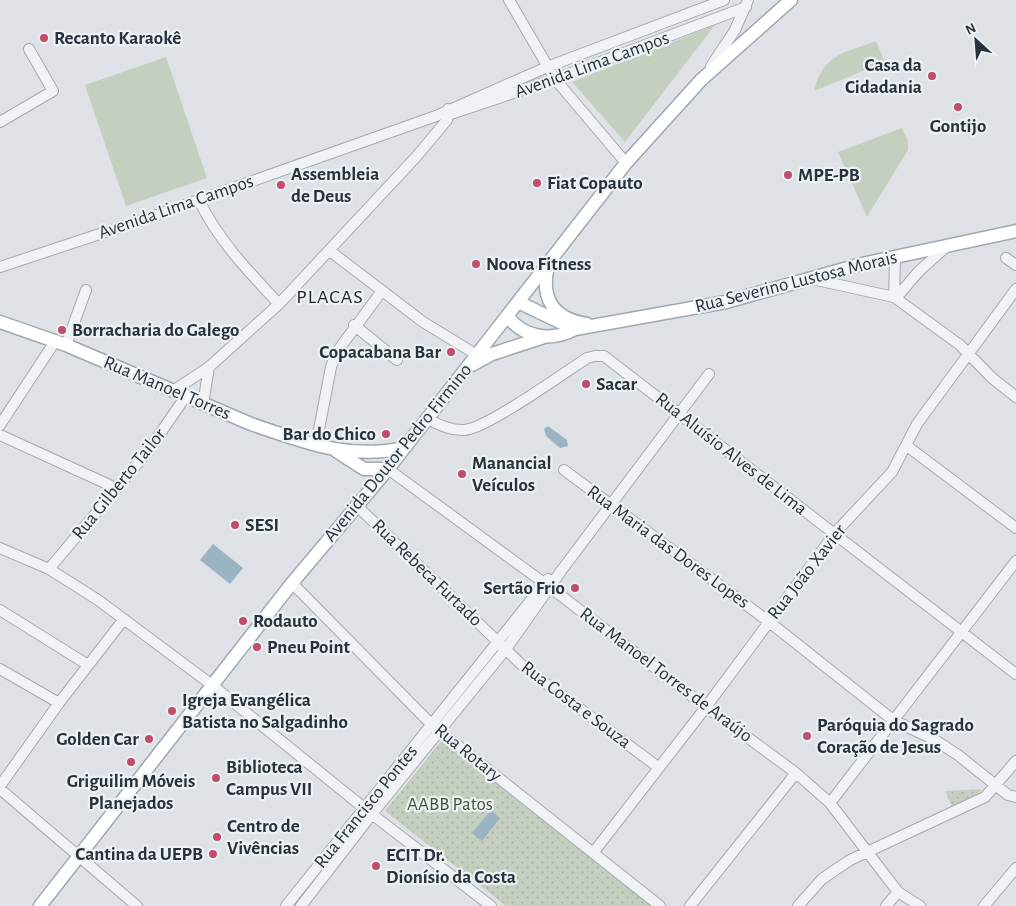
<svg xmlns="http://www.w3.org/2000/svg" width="1016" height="906" font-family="'Alegreya Sans',sans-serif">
  <defs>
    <pattern id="park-dots" width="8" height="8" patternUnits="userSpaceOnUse" patternTransform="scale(1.25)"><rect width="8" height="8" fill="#c5cfc0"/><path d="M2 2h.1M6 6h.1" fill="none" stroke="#a9b2a6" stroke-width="1.8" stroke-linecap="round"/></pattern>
  </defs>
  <rect width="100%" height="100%" fill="#dee2e6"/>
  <!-- grass -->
  <path fill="#c5cfc0" d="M715 25 625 142 572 82Z
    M876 41 886 65 863 71 814 91C823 54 844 53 876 41Z
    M166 57 207 178 126 206 85 85Z
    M902 128 908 141V150L867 217 838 152Z"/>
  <!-- park -->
  <path fill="url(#park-dots)" d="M442 740 651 906H506L385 811Z
    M981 789V795L953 809 945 791Z"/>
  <!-- water -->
  <path fill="#9bb4c4" d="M548 426 567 440 568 446 560 448 546 436 544 429Z
    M213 544 243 568 230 584 200 560Z
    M491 810 500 818 482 841 472 833Z"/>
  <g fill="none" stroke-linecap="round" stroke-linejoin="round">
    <!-- minor casing -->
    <g stroke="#a4aab0" stroke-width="12">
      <path id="minor" d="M509 0 555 79 626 163
        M711 66 735 30 748 0
        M445 116 555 79 746 7
        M0 122 53 91 29 49
        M199 200C218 240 248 271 279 304
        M330 251 423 322 477 355
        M1006 258 1016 265
        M0 267 148 218 436 116 547 67 724 0
        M812 279 894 297 960 345 992 378 1016 397
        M894 297 895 258
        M896 298 919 271 946 247
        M354 325 397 360
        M66 345 86 290
        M173 391 209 367 279 304 416 157 447 120 448 109
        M203 404 209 367
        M427 419C438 424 451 431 464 430 486 429 564 373 587 358L595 356H604L1016 674
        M0 425 56 340
        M0 435 116 488
        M316 445 331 367 336 353 382 291
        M907 446 1016 528
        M388 469 551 588 706 707 796 773 830 803 898 892 920 906
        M564 470 768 621 893 720 935 740 958 755 1008 795 1016 797
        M357 506 524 667 658 767
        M0 548 49 569 98 600 212 685 364 808 491 906
        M49 569 148 451 186 396
        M292 583 432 725 660 906
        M0 610 88 665
        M0 669 59 703
        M0 786 59 703 124 619
        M0 789 137 906
        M830 803 1016 561
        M593 853 706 707 835 533 892 472 917 424 1016 289
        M286 906 548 579
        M301 906 372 814 506 649 561 571 709 374
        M690 906 796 773
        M798 906 822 879 850 860 985 797 1016 761
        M886 906 898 892
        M984 906 1016 868"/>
    </g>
    <!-- major casing -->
    <g stroke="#9ea8b1" stroke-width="15">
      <path id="major" d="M548 266C540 299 554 319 587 324
        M518 302 564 324
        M507 316C524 338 551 342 575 329L726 302 862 264 1016 231
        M0 322 66 345 251 424C304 442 347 460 404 448
        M472 365 492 354 544 337
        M336 451 364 469H388
        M40 906 292 583 388 469 626 163 701 80 791 0"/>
    </g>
    <!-- minor -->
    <use href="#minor" stroke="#f0f2f5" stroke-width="10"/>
    <!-- major -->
    <use href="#major" stroke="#fff" stroke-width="12"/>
  </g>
  <!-- markers -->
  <g fill="#c34b6b" stroke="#edf1f4" stroke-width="2">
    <circle cx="44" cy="38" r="5"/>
    <circle cx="932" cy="76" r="5"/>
    <circle cx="958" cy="107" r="5"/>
    <circle cx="788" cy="175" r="5"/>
    <circle cx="537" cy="183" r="5"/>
    <circle cx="281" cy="185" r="5"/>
    <circle cx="476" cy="264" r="5"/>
    <circle cx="62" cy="330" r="5"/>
    <circle cx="451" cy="352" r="5"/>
    <circle cx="586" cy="384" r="5"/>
    <circle cx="386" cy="434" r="5"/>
    <circle cx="462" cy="474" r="5"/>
    <circle cx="235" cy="525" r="5"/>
    <circle cx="575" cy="588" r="5"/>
    <circle cx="243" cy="621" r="5"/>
    <circle cx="257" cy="647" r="5"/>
    <circle cx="172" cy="711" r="5"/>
    <circle cx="807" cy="736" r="5"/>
    <circle cx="149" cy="739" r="5"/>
    <circle cx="131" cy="762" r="5"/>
    <circle cx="216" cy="778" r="5"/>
    <circle cx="217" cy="837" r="5"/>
    <circle cx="213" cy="854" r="5"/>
    <circle cx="376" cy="866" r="5"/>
  </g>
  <g text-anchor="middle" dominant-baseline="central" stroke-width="4.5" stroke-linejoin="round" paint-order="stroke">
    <!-- poi labels -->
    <g font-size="19" font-weight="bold" fill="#28323c" stroke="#edf1f4" text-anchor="start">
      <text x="54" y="38">Recanto Karaokê</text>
      <text x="922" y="65" text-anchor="end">Casa da<tspan x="922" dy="22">Cidadania</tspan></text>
      <text x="958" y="126" text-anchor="middle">Gontijo</text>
      <text x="291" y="174">Assembleia<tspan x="291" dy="22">de Deus</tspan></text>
      <text x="798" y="175">MPE-PB</text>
      <text x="547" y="183">Fiat Copauto</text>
      <text x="486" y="264">Noova Fitness</text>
      <text x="72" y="330">Borracharia do Galego</text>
      <text x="441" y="352" text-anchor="end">Copacabana Bar</text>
      <text x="596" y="384">Sacar</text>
      <text x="376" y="434" text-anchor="end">Bar do Chico</text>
      <text x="472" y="463">Manancial<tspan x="472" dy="22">Veículos</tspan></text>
      <text x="245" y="525">SESI</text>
      <text x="565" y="588" text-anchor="end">Sertão Frio</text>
      <text x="253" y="621">Rodauto</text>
      <text x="267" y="647">Pneu Point</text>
      <text x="182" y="700">Igreja Evangélica<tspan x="182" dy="22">Batista no Salgadinho</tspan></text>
      <text x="817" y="725">Paróquia do Sagrado<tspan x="817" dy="22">Coração de Jesus</tspan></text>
      <text x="139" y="739" text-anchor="end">Golden Car</text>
      <text x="226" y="767">Biblioteca<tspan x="226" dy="22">Campus VII</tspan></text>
      <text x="131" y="781" text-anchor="middle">Griguilim Móveis<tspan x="131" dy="22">Planejados</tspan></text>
      <text x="227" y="826">Centro de<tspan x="227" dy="22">Vivências</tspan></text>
      <text x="203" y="854" text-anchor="end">Cantina da UEPB</text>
      <text x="386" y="855">ECIT Dr.<tspan x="386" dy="22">Dionísio da Costa</tspan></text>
    </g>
    <!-- street labels -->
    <g font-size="19" fill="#28323c" stroke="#edf1f4">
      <text transform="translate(592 65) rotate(-20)">Avenida Lima Campos</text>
      <text transform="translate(176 207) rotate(-19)">Avenida Lima Campos</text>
      <text transform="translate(796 282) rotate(-14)">Rua Severino Lustosa Morais</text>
      <text transform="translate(167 388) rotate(23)">Rua Manoel Torres</text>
      <text transform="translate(398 453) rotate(-51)">Avenida Doutor Pedro Firmino</text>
      <text transform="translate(731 454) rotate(38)">Rua Aluísio Alves de Lima</text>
      <text transform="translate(119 484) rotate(-51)">Rua Gilberto Tailor</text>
      <text transform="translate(668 547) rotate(36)">Rua Maria das Dores Lopes</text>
      <text transform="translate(807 572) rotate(-52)">Rua João Xavier</text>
      <text transform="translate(427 573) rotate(44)">Rua Rebeca Furtado</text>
      <text transform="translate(666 675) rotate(37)">Rua Manoel Torres de Araújo</text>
      <text transform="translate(576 705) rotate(37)">Rua Costa e Souza</text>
      <text transform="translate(468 753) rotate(39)">Rua Rotary</text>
      <text transform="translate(366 807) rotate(-51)">Rua Francisco Pontes</text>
    </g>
    <!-- park labels -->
    <g font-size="19" fill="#405637" stroke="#edf1f4">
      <text x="450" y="804">AABB Patos</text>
    </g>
    <!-- neighbourhood labels -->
    <g font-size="20" letter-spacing="1" fill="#1b232c" stroke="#edf1f4">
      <text x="330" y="297">PLACAS</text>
    </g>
  </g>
  <!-- north arrow -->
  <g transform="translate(976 40) rotate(334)" stroke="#edf1f4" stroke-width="4" paint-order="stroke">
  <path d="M0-4L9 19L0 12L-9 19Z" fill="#28323c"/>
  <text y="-8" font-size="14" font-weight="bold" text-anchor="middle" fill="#28323c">N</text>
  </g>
</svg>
